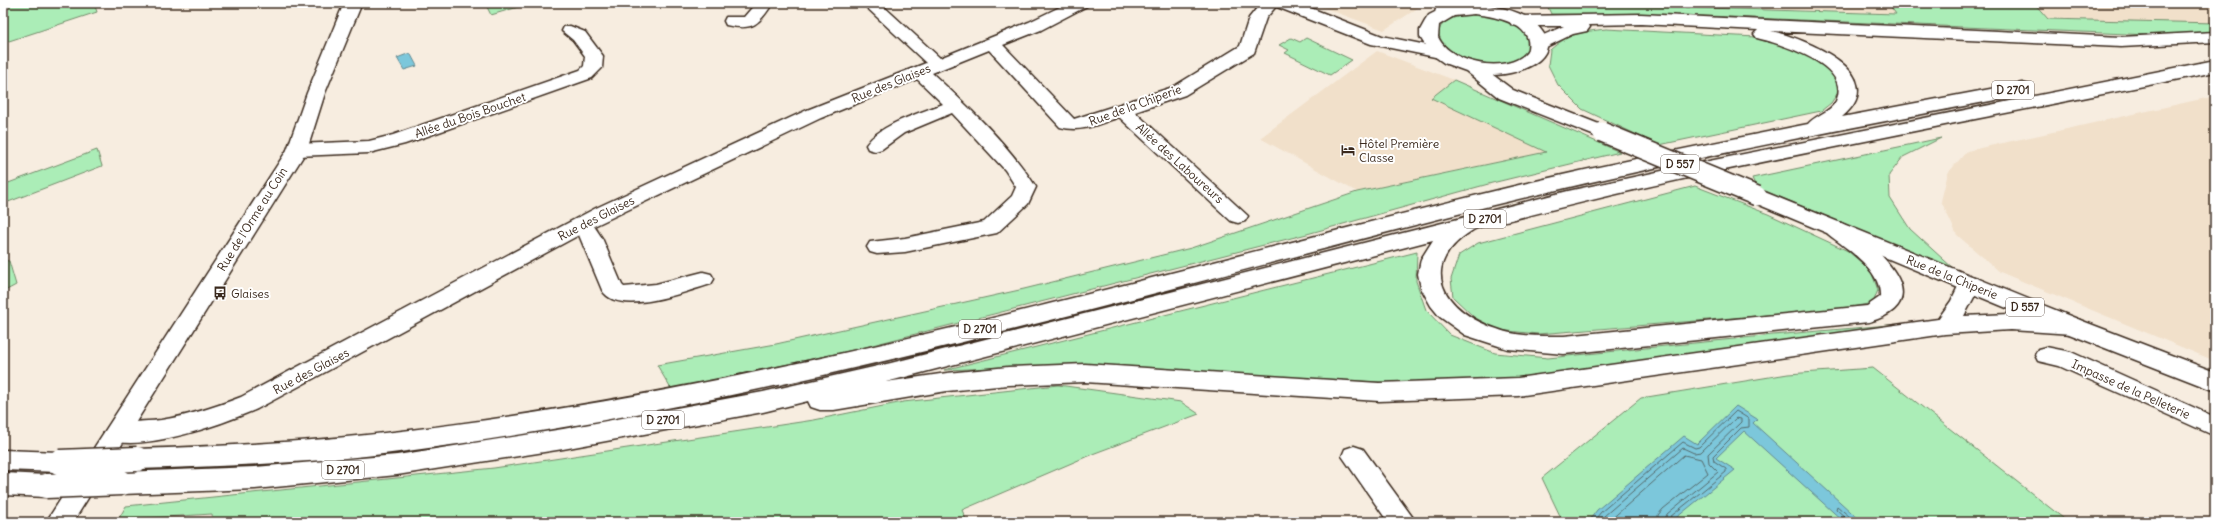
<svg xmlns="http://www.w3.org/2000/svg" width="2218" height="525" font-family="Delius,sans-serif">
  <rect width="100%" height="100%" fill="#f7ede0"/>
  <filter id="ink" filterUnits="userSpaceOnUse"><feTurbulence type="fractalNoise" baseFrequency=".025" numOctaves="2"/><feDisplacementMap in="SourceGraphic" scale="8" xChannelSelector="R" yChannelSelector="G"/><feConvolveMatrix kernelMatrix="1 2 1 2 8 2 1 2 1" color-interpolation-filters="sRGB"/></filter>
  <g filter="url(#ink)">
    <!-- built -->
    <path fill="#f1e0ca" d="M1311 3H1457L1421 6 1384 30Z
      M1584 3H2215V24H2210Z
      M1377 51 1454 80 1432 98 1547 152 1357 192 1260 138Z
      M2215 96V361L2000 272 1957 235 1941 201 1948 173 1967 151Z"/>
    <!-- green -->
    <path fill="#abedb7" stroke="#738c6a" d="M3 3H94L97 12 3 43Z
      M485 3H532L491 15Z
      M1546 3 1896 14 1888 3H2034L2048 19 2215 23V33L2174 36 1707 16 1551 14Z
      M1470 14C1488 14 1521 18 1528 39 1530 44 1530 49 1526 53 1493 91 1387 27 1470 14Z
      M1606 29 1756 37 1800 51 1822 65 1836 79 1839 91 1831 103 1821 111 1659 145 1582 109 1558 85 1548 65 1550 50C1569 33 1581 32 1606 29Z
      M1291 38 1300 42 1306 38 1352 60 1330 75 1285 53 1289 50 1279 45Z
      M1454 80 1620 152 1492 183 1307 234 849 351 671 389 657 365 776 344 1024 289 1191 248 1357 192 1546 152 1431 98Z
      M1941 138 1903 157 1889 175 1890 198 1910 229 1955 270 1756 187 1752 178Z
      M97 150 102 166 3 204V185Z
      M1695 186 1768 214 1848 251 1871 271 1878 290 1873 303 1841 309 1538 334 1498 330 1474 317 1453 297 1451 279 1459 255 1478 243Z
      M1417 252 1416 281 1426 310 1450 335 1495 353 1548 358 1773 335 1912 323 1529 380 1431 385 1070 365 944 370Z
      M3 260 9 261 16 285 3 292Z
      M1873 368 2068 522H1563L1542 478 1641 398 1788 374Z
      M1058 385 1181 402 1199 414 1095 453 962 510 967 522H213L212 514 118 520 126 506 494 468 814 420 903 402Z"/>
    <!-- water -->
    <path fill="#7cc7db" stroke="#62888f" d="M410 53 417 66 404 70 397 58Z
      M1736 406 1757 419 1753 423 1862 522H1844L1744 431 1716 458 1735 470 1671 522H1594L1591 518 1597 510 1684 436 1697 444Z"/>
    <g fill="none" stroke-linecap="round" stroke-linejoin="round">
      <!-- shore -->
      <path stroke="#55696a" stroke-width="1" d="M1597 522V517L1601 512 1683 442 1695 448 1699 447 1736 411 1749 419V427L1741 428 1713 456 1714 461 1726 469V472L1670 517 1669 522
        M1602 522 1604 516 1683 448 1694 453 1701 452 1736 418 1741 419V422L1708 454 1709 463 1718 472 1667 514 1664 522
        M1608 522 1684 455 1701 459 1708 473 1663 509 1658 515V522
        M1847 522 1846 518 1836 509 1837 506 1856 522"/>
      <!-- minor casing -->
      <g stroke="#3b2a1e" stroke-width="3">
        <path id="minor" d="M756 3H773C758 25 754 31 726 25L724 21 726 17H744Z
          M862 3H880L940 58 1029 22 1068 3H1089L1087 6 1041 30 1003 45 1074 119 1173 87 1240 46 1249 18 1261 3H1279L1266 18 1254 53 1185 95 1135 112 1248 216 1245 221 1238 223 1231 221 1119 117C1099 124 1082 133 1060 127L989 50 932 73C969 107 1008 144 1036 187L1028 204 997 233 905 252 877 254 870 252 867 247 870 242 905 238 984 222 1012 196 1016 187 1005 170 952 113 904 133 882 149 875 151 868 149 866 145C880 124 920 113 943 104L917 79 821 118 594 226 602 238 622 285 624 287 656 284 703 272 711 274 714 279 711 284C687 291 618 318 602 290L579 235 257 409C222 424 145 452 109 440L105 433 109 426C125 421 143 422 161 420 188 416 215 407 241 397L596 208 807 110 926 63Z
          M1437 3H1453L1449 18H1437L1435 14Z
          M1455 3H1475L1482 9 1480 13C1471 15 1460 11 1455 3Z
          M570 26 585 32 603 56 602 68 592 78 405 144 369 153 297 156 290 154 287 150 290 146 297 144 369 141 393 135 580 70 584 66 585 56 573 40 562 31 564 27Z
          M2046 347 2071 352 2215 417V436L2059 366 2038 361 2035 355 2038 349Z
          M1354 446 1363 449 1416 522H1388L1342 456 1345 449Z"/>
      </g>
      <!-- secondary casing -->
      <g stroke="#3b2a1e" stroke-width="3">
        <path id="secondary" d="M344 3H362L325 93 307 150 73 522H46L287 150 307 93Z
          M1274 3H1298L1382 36 1446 49 1449 53 1446 57 1440 58 1371 44 1277 7Z"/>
      </g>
      <!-- primary casing -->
      <g stroke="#3b2a1e" stroke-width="3">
        <path id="primary" d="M1474 4C1493 6 1517 9 1532 21 1572 53 1524 75 1493 75L1513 90 1609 128 1612 132 1609 136 1602 138 1595 136 1499 98 1466 71 1444 63 1430 53 1420 37V30L1425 21 1429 15 1441 9ZM1474 14C1492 16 1537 23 1527 52 1508 75 1450 64 1438 37L1439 25 1454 16Z
          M1757 189 2080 320 2215 372V391L2064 332 1750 201 1747 196 1750 191Z"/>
      </g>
      <!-- trunk casing -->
      <g stroke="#3b2a1e" stroke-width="3">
        <path id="trunk" d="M1641 14 2121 37 2215 32V42L2121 47 1771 31C1805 38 1894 74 1842 117L2022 83 2029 85 2031 89 2029 93 2022 95C1832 131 1642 167 1454 215 1107 304 763 405 407 451 318 463 227 466 137 469L128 466 124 459 128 452 137 449C225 446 314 442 402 431 783 386 1151 274 1523 184 1617 162 1712 143 1808 124 1815 115 1831 112 1836 101 1853 65 1781 44 1757 38L1754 34 1758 30 1641 24 1589 25 1590 27 1587 31 1573 34 1544 48 1538 49 1532 48 1529 44 1532 40 1564 26H1518L1512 25 1509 21 1512 17 1518 16Z
          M2215 60V72C2023 110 1830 146 1638 189 1596 199 1553 209 1511 220 1501 222 1481 225 1473 230 1415 266 1443 311 1497 329 1517 337 1542 336 1564 336L1867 306 1880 297C1882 270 1847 249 1828 234L1825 229 1828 224C1834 222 1838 221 1843 224 1852 228 1860 237 1868 243 1899 270 1925 306 1869 322L1564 354 1508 349 1465 335 1440 317 1431 306 1421 288 1418 274 1421 259 1433 240 886 382 947 373 1008 367 1085 364 1379 383 1518 378 1938 319 1951 301 1962 278 1970 276 1978 278 1981 284 1964 316 2010 314 2072 318 2080 320 2084 326 2080 332 2072 334 2010 330 1945 334 1518 396 1379 401 1085 382 1008 385 947 391 834 410H820L811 407 808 401 763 412 563 449 397 475 255 489 122 494 113 491 109 483 113 475 122 472 255 467 397 455 563 429 763 392 891 363 1568 191 1704 162Z
          M3 450 59 452 68 455 72 462 68 469 59 472 3 470Z
          M3 473 46 475 55 478 59 486 55 494 46 497 3 495Z"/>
      </g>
      <!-- minor -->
      <use href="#minor" fill="#fff" fill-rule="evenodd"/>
      <!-- secondary -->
      <use href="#secondary" fill="#fff" fill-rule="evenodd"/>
      <!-- primary -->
      <use href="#primary" fill="#fff" fill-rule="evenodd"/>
      <!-- trunk -->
      <use href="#trunk" fill="#fff" fill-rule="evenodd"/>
      <!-- primary-bridge casing -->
      <g stroke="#3b2a1e" stroke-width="22" stroke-linecap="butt">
        <path id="primary-bridge" d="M1602 132 1757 196"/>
      </g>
      <!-- trunk-bridge casing -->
      <g stroke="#3b2a1e" stroke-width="27" stroke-linecap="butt">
        <path id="trunk-bridge" d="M59 462 137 459
          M46 486 122 483"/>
      </g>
      <!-- primary-bridge -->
      <use href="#primary-bridge" stroke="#fff" stroke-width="19"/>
      <!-- trunk-bridge -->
      <use href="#trunk-bridge" stroke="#fff" stroke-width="24"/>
    </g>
  </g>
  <!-- icons -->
  <defs>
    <g id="hotel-bare" transform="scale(1.08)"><path d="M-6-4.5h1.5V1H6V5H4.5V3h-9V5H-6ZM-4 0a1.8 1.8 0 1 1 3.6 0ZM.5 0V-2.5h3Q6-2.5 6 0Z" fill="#3b2a1e" stroke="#fff" stroke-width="2.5" paint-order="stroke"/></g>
    <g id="bus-bare" transform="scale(1.08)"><path d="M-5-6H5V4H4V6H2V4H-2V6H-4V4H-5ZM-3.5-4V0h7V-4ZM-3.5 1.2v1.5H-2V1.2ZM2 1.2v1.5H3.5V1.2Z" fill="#3b2a1e" stroke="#fff" stroke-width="2.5" paint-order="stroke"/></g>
  </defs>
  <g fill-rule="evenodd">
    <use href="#hotel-bare" x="1348" y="150"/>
    <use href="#bus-bare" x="220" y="293"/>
  </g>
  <g text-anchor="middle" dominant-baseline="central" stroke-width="4" stroke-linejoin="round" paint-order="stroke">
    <!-- shield labels -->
    <g fill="#fff" stroke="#766a62" stroke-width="1">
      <rect x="1992" y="81" width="42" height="18" rx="3"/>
      <rect x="1661" y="155" width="38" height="18" rx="3"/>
      <rect x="1464" y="210" width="42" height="18" rx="3"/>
      <rect x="2006" y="298" width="38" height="18" rx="3"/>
      <rect x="959" y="320" width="42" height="18" rx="3"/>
      <rect x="642" y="411" width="42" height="18" rx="3"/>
      <rect x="322" y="461" width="42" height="18" rx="3"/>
    </g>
    <g font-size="11" font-weight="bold" fill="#3b2a1e">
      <text x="2013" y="90">D 2701</text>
      <text x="1680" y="164">D 557</text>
      <text x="1485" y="219">D 2701</text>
      <text x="2025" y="307">D 557</text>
      <text x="980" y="329">D 2701</text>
      <text x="663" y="420">D 2701</text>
      <text x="343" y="470">D 2701</text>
    </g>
    <!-- street labels -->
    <g font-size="12" fill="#3b2a1e" stroke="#fff">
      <text transform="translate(891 83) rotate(-22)">Rue des Glaises</text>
      <text transform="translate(1135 105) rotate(-20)">Rue de la Chiperie</text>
      <text transform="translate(470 115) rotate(-19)">Allée du Bois Bouchet</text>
      <text transform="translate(1180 163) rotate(42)">Allée des Laboureurs</text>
      <text transform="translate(596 218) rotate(-27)">Rue des Glaises</text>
      <text transform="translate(252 219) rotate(-58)">Rue de l'Orme au Coin</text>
      <text transform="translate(1952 277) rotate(22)">Rue de la Chiperie</text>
      <text transform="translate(311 371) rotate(-28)">Rue des Glaises</text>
      <text transform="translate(2131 389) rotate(24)">Impasse de la Pelleterie</text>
    </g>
    <!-- poi labels -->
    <g font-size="12" fill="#3b2a1e" stroke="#fff" text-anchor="start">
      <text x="1359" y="143">Hôtel Première<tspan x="1359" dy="14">Classe</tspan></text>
      <text x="231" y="293">Glaises</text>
    </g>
  </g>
  <!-- margin -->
  <rect width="2218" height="525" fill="none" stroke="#fff" stroke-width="16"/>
  <rect x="8" y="8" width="2202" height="509" fill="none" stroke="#3b2a1e" stroke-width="1.5" filter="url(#ink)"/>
</svg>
